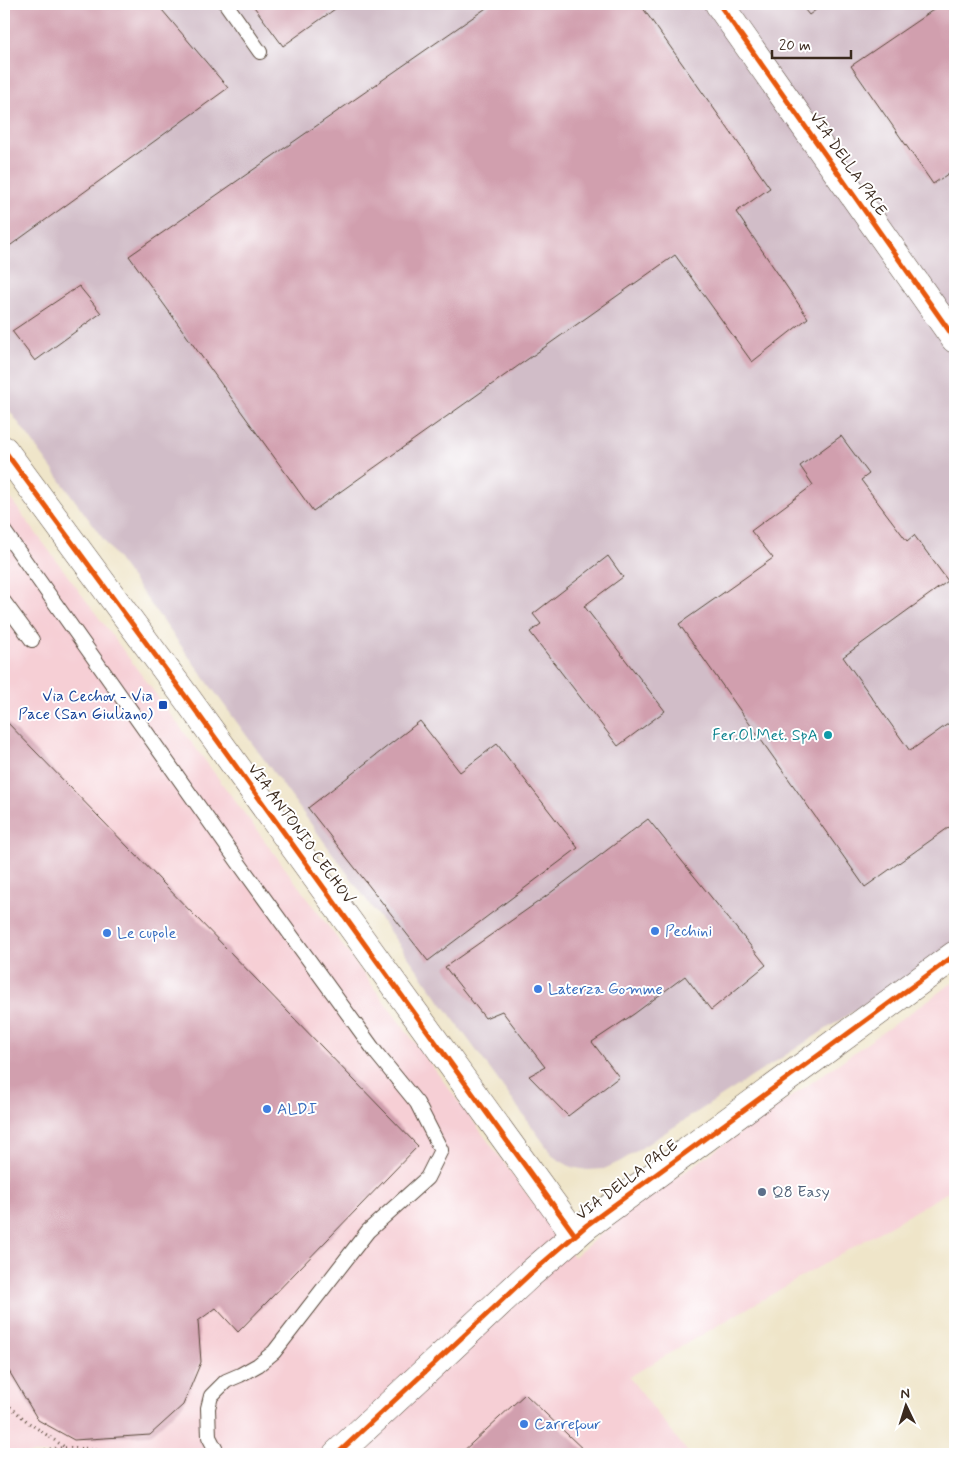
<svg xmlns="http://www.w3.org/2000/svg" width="959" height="1458" font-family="Mynerve,sans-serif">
  <rect width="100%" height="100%" fill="#fff"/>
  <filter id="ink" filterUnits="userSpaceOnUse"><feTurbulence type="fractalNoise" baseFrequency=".02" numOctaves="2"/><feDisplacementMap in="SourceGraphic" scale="10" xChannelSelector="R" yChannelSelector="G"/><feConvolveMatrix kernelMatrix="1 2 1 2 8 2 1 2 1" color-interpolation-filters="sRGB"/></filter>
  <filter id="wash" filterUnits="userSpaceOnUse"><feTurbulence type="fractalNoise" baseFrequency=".0096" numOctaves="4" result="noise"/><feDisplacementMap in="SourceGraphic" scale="20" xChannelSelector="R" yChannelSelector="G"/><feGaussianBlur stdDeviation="1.12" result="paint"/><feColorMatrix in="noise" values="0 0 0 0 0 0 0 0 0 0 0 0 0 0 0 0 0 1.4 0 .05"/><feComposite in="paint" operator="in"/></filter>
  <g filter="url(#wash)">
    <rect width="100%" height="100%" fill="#efe5c9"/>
    <!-- built -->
    <path fill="#f6cfd5" d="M4 490 574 1257 625 1214 955 981V1188L629 1377 689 1454H4Z"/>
    <!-- industrial -->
    <path fill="#d1bdc8" d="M4 4H955V946L621 1161 604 1169 587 1170 571 1167 554 1157 4 403Z"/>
    <g id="blocks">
      <!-- building -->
      <path fill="#d19fae" d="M4 4H157L228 88 4 250Z
        M252 4H342L283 46Z
        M492 4H640L770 188 736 212 808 318 752 362 675 255 313 511 129 256Z
        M800 4H824L809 15Z
        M942 4H955V169L933 184 851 66Z
        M79 286 101 313 35 361 12 331Z
        M841 436 869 474 861 480 907 541 914 535 948 581 843 657 910 751 955 719V823L865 887 679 624 773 558 751 531 813 485 800 466Z
        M608 556 623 577 584 606 665 711 618 746 530 632 541 624 533 614Z
        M4 719 418 1146 238 1332 216 1308 198 1321 201 1362 183 1405 150 1435 74 1440 38 1420 9 1371 4 1366Z
        M420 721 460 772 497 744 578 848 428 961 308 808Z
        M648 819 766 965 711 1010 685 976 634 1014 592 1042 619 1077 568 1116 529 1076 545 1067 502 1011 485 1018 445 967 545 897Z
        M525 1394 588 1454H460Z"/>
    </g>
  </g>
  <g filter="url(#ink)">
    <use href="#blocks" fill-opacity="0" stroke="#564638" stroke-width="1"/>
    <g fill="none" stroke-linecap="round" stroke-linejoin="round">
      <!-- service casing -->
      <g stroke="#564638" stroke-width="16">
        <path id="service" d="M226 4 260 52
          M4 531 238 862 377 1054 417 1103 441 1150 427 1178 368 1231 274 1352 258 1365 240 1375 226 1381 211 1396 208 1408 209 1437 218 1454
          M4 602 32 640"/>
      </g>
      <!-- minor casing -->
      <g stroke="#564638" stroke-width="29">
        <path id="minor" d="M719 4 955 339
          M4 450 183 693 575 1235
          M337 1454 529 1275 587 1225 955 955"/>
      </g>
      <!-- path -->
      <path stroke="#564638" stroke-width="3" stroke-dasharray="1 4" stroke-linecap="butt" d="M4 1394 6 1403 29 1423 66 1448
        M36 1454C45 1446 80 1447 92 1449 96 1450 100 1453 104 1454"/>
      <!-- service -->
      <use href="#service" stroke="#fff" stroke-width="14"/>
      <!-- minor -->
      <use href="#minor" stroke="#fff" stroke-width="28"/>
      <!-- cycleway casing -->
      <g stroke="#fff" stroke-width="8">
        <path id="cycleway" d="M719 4 955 339
          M4 450 183 693 575 1235
          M337 1454 529 1275 587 1225 955 955"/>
      </g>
      <!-- cycleway -->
      <use href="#cycleway" stroke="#e8590c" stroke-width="5"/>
    </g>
  </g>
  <!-- markers -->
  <rect fill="#1a4fb4" stroke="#fff" stroke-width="2" x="158" y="700" width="10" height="10" rx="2.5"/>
  <circle fill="#0f9aa8" stroke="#fff" stroke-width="2" cx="828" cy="735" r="5"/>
  <g fill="#3f7fe0" stroke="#fff" stroke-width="2">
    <circle cx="655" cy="931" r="5"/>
    <circle cx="107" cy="933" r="5"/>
    <circle cx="538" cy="989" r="5"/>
    <circle cx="267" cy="1109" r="5"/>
    <circle cx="524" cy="1424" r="5"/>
  </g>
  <circle fill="#5c6f8a" stroke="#fff" stroke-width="2" cx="762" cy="1192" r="5"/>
  <g text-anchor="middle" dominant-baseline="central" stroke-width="4" stroke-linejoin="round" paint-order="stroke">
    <!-- street labels -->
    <g font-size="16" fill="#3b2a1e" stroke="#fff">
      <text transform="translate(848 164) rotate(55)">VIA DELLA PACE</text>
      <text transform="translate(301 834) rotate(54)">VIA ANTONIO CECHOV</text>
      <text transform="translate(627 1180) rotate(-37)">VIA DELLA PACE</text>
    </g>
    <!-- transit labels -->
    <g font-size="16" fill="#164399" stroke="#fff" text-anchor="end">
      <text x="153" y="696">Via Cechov - Via<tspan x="153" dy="18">Pace (San Giuliano)</tspan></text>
    </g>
    <!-- culture labels -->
    <g font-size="16" fill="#0d838f" stroke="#fff" text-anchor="end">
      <text x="818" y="735">Fer.Ol.Met. SpA</text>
    </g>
    <!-- shop labels -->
    <g font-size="16" fill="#366cbe" stroke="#fff" text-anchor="start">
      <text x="665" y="931">Pechini</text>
      <text x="117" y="933">Le cupole</text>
      <text x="548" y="989">Laterza Gomme</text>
      <text x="277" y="1109">ALDI</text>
      <text x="534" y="1424">Carrefour</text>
    </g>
    <!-- service labels -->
    <g font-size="16" fill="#4e5e75" stroke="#fff" text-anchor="start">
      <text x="772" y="1192">Q8 Easy</text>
    </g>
  </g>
  <!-- margin -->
  <rect width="959" height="1458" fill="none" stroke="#fff" stroke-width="20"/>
  <!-- north arrow -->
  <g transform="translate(906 1406) rotate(356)" stroke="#ffffff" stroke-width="4" paint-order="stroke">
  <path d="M0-4L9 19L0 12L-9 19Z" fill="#3b2a1e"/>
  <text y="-8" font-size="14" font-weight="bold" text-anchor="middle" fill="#3b2a1e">N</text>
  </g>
  <!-- scale -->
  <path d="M772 50v8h79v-8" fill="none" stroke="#3b2a1e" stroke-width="2.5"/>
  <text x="779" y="50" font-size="15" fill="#3b2a1e" stroke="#ffffff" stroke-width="4" paint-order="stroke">20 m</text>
</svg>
